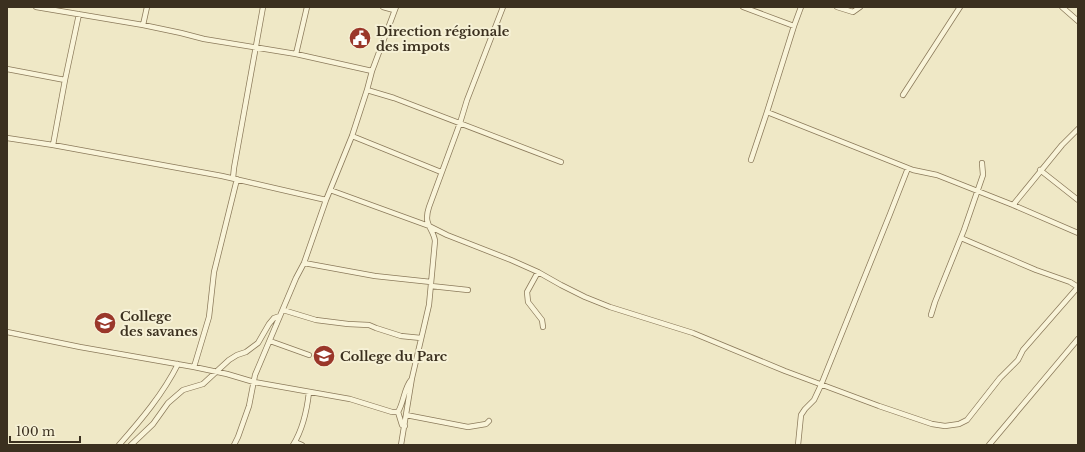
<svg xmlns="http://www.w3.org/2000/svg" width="1085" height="452" font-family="'Libre Baskerville',serif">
  <rect width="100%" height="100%" fill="#efe8c6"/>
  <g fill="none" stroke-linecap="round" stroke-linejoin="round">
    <!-- street casing -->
    <g stroke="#8b7a5b" stroke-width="6">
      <path id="street" d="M36 7 143 25 181 33 204 39 296 54 372 71
        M383 7 394 10
        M743 7 794 26 801 7
        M837 7 853 12 860 7
        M1062 7 1078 21
        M143 25 147 7
        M296 54 307 7
        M7 69 65 80
        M367 90 394 98 561 162
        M903 95 960 7
        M767 112 913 170 937 175 1013 205 1078 233
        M352 136 441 172
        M7 138 53 145 222 176 326 200
        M53 145 65 80 79 14
        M751 160 767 112 794 26
        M1040 170 1078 200
        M233 178 234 168 263 7
        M330 190 429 226 447 235 511 260 538 272 561 285 585 297 610 307 693 333 785 371 879 406 932 424 945 426 959 424 967 420 1000 378 1018 360 1023 350 1078 287
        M1013 205 1062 145 1078 129
        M961 238 1036 270 1070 282 1078 287
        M304 263 375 276 431 282
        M538 272 527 292 528 302 542 320 543 327
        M431 286 468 290
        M283 310 316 320 348 324 369 325 376 328 401 336 421 338
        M931 315 935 302 964 230 983 175 982 163
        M7 332 80 347 194 367 227 374 254 382 350 399 392 412H398C404 402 404 388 411 380
        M270 341 309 355
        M194 367 209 317 214 272 237 179
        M398 412 402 425 405 426
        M406 415 468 427 486 424 489 421
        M295 442 302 445
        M119 445C141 420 163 394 178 364
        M131 445 153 424 168 403 183 390 203 384 229 360 237 355 246 352 258 343 269 324 274 318 280 316
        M234 445 238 437 249 406 255 375 296 278 304 263 326 200 352 136 367 90 372 71 396 7
        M293 445C303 429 307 410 309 392
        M401 445 412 378 429 305 435 241C434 232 427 226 427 218 427 214 428 210 429 207L460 123 467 100 503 7
        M798 445 801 415 805 409 814 400 821 385 890 214 908 168
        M989 445 1078 339"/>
    </g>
    <!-- street -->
    <use href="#street" stroke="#f9f4d9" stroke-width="4.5"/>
  </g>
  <!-- icons -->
  <defs>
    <g id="civic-disc" transform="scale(1.15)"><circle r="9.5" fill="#9a372a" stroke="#f6f1d6"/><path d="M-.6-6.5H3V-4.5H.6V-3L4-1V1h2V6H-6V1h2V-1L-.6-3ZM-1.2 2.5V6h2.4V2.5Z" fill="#fff"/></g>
    <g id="university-disc" transform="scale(1.15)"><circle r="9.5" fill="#9a372a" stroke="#f6f1d6"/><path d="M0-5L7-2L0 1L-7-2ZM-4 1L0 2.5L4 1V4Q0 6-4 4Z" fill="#fff"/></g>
  </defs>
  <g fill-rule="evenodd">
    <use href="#civic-disc" x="360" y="38"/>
    <use href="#university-disc" x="105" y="323"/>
    <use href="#university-disc" x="324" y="356"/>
  </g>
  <g text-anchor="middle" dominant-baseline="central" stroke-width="4" stroke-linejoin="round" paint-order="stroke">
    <!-- poi labels -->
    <g font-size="13" font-weight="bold" fill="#3b301f" stroke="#f6f1d6" text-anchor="start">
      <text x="376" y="31">Direction régionale<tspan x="376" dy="15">des impots</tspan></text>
      <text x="120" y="316">College<tspan x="120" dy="15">des savanes</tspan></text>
      <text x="340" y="356">College du Parc</text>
    </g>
  </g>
  <!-- border -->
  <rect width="1085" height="452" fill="none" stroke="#3b301f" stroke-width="16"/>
  <!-- scale -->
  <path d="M10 436v6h70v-6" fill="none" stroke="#3b301f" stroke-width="2"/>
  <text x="16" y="436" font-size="12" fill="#3b301f" stroke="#f6f1d6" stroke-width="3" paint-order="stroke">100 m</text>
</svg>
